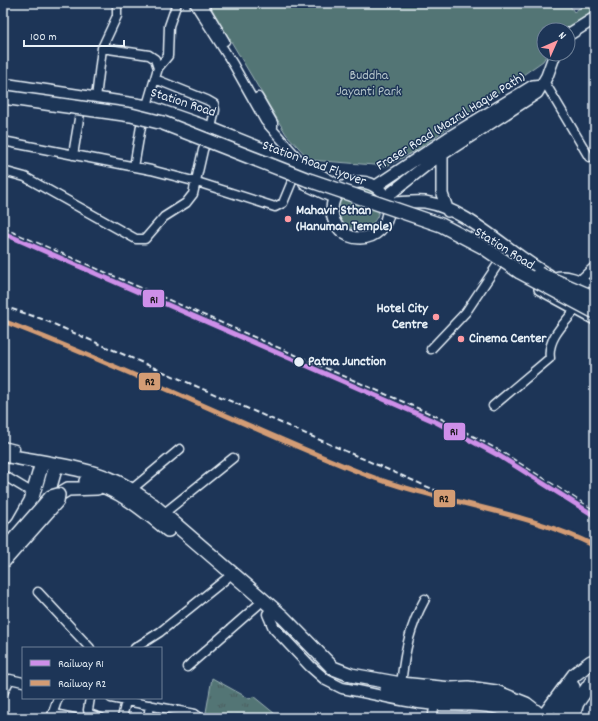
<svg xmlns="http://www.w3.org/2000/svg" width="598" height="721" font-family="Dekko,sans-serif">
  <defs>
    <pattern id="grass-tufts" width="24" height="20" patternUnits="userSpaceOnUse"><rect width="24" height="20" fill="#527474"/><path d="M3 7l-1-3M5 7V3M7 7l1-3M15 17l-1-3M17 17v-4M19 17l1-3" fill="none" stroke="#4b5c5d"/></pattern>
  </defs>
  <rect width="100%" height="100%" fill="#1d3557"/>
  <filter id="ink" filterUnits="userSpaceOnUse"><feTurbulence type="fractalNoise" baseFrequency=".025" numOctaves="2"/><feDisplacementMap in="SourceGraphic" scale="8" xChannelSelector="R" yChannelSelector="G"/><feConvolveMatrix kernelMatrix="1 2 1 2 8 2 1 2 1" color-interpolation-filters="sRGB"/></filter>
  <g filter="url(#ink)">
    <!-- grass -->
    <path fill="url(#grass-tufts)" stroke="#9db2b6" d="M212 678 250 699 253 696 280 718H205Z"/>
    <!-- park -->
    <path fill="#527474" stroke="#9db2b6" d="M215 3H568L574 12 587 3H595V10L564 30H544V54H547L543 61 415 151 387 166 310 160 286 134 210 6Z
      M337 208a21 21 0 1 1 42 0a21 21 0 1 1-42 0Z"/>
    <g fill="none" stroke-linecap="round" stroke-linejoin="round">
      <!-- minor casing -->
      <g stroke="#e8f1f8" stroke-width="11">
        <path id="minor" d="M194 3 233 64 265 121 303 164
          M202 3 225 41
          M102 48 149 55 155 59 158 68
          M544 81 589 157
          M258 97 273 123V127
          M96 98 102 48 117 16V3
          M3 141 151 170 197 182 275 207 283 203 293 179
          M73 155 80 113
          M134 167 141 126 158 68 168 56 169 26 177 3
          M3 171 25 177 136 239H145L164 217 186 203 193 194 203 150 211 128 215 110 214 104 207 100 155 79
          M579 281 595 266
          M431 349 466 312 498 264
          M493 406 550 358C547 339 564 324 575 310
          M3 446 15 449
          M3 475 33 493
          M131 490 180 449
          M163 514 233 458
          M38 592 90 648
          M135 648 160 632 226 579
          M187 667 258 605
          M401 684C405 651 409 628 425 599
          M3 693 10 679 23 682
          M90 698 88 710 89 714 101 718
          M111 698 195 714 200 718
          M54 714 74 718
          M51 718 58 698
          M122 718 126 701
          M148 718 150 705
          M432 718 435 705"/>
      </g>
      <!-- tertiary casing -->
      <g stroke="#e8f1f8" stroke-width="13">
        <path id="tertiary" d="M268 614 274 628 310 666 326 680 342 688C373 693 405 703 436 705 459 706 483 703 506 711"/>
      </g>
      <!-- secondary casing -->
      <g stroke="#e8f1f8" stroke-width="14">
        <path id="secondary" d="M568 35 595 18
          M3 84 148 106 211 128 305 166 340 187
          M442 154V194L448 211
          M332 210a28 28 0 1 1 56 0a28 28 0 1 1-56 0Z
          M305 184 335 198
          M376 186 448 138 533 86 542 85
          M386 197 429 163 537 93 547 76 555 54
          M388 203C400 203 413 201 425 202 468 209 510 254 549 275
          M551 284 555 278C569 274 583 283 595 289
          M540 289 595 319"/>
      </g>
      <!-- primary casing -->
      <g stroke="#e8f1f8" stroke-width="16">
        <path id="primary" d="M44 507 56 466
          M3 542 19 522 31 501 42 463
          M543 717 574 675 591 662
          M560 718 565 701 573 687
          M572 718 577 703 595 677"/>
      </g>
      <!-- trunk casing -->
      <g stroke="#e8f1f8" stroke-width="16">
        <path id="trunk" d="M3 455C37 462 86 467 117 482 130 488 141 497 153 505L283 617 333 668 351 675 401 684 451 689 468 688 496 692 526 704 544 718
          M86 481C118 488 143 509 168 530
          M58 495 68 489 97 488
          M387 689C404 694 421 696 439 697 473 699 499 695 527 718"/>
      </g>
      <!-- minor -->
      <use href="#minor" stroke="#1d3557" stroke-width="8"/>
      <!-- tertiary -->
      <use href="#tertiary" stroke="#1d3557" stroke-width="10"/>
      <!-- secondary -->
      <use href="#secondary" stroke="#1d3557" stroke-width="11"/>
      <!-- primary -->
      <use href="#primary" stroke="#1d3557" stroke-width="13"/>
      <!-- trunk -->
      <use href="#trunk" stroke="#1d3557" stroke-width="13"/>
      <!-- rail -->
      <path stroke="#e8f1f8" stroke-width="2" stroke-dasharray="6 3" stroke-linecap="butt" d="M3 228 438 417 500 451 595 511
        M3 306 42 319 444 494 499 513
        M541 525 595 546"/>
      <!-- primary-bridge casing -->
      <g stroke="#e8f1f8" stroke-width="16" stroke-linecap="butt">
        <path id="primary-bridge" d="M3 97 131 115 163 123 306 179 441 225 483 247 520 272 595 312
          M539 274 595 298"/>
      </g>
      <!-- trunk-bridge casing -->
      <g stroke="#e8f1f8" stroke-width="16" stroke-linecap="butt">
        <path id="trunk-bridge" d="M3 552 51 497 58 495 57 501 3 562"/>
      </g>
      <!-- primary-bridge -->
      <use href="#primary-bridge" stroke="#1d3557" stroke-width="13"/>
      <!-- trunk-bridge -->
      <use href="#trunk-bridge" stroke="#1d3557" stroke-width="13"/>
      <!-- rail-1 casing -->
      <g stroke="#1d3557" stroke-width="8">
        <path id="rail-1" d="M3 233 436 422 498 455 595 516"/>
      </g>
      <!-- rail-2 casing -->
      <g stroke="#1d3557" stroke-width="8">
        <path id="rail-2" d="M3 321C125 367 243 426 364 474 439 503 524 510 595 546"/>
      </g>
      <!-- rail-1 -->
      <use href="#rail-1" stroke="#ce8fe9" stroke-width="5"/>
      <!-- rail-2 -->
      <use href="#rail-2" stroke="#d39c74" stroke-width="5"/>
    </g>
  </g>
  <!-- markers -->
  <g fill="#ff9aa2" stroke="#1d3557" stroke-width="1.5">
    <circle cx="288" cy="219" r="4"/>
    <circle cx="436" cy="317" r="4"/>
    <circle cx="461" cy="339" r="4"/>
  </g>
  <circle fill="#e8f1f8" stroke="#1d3557" stroke-width="1.5" cx="299" cy="362" r="5.5"/>
  <g text-anchor="middle" dominant-baseline="central" stroke-width="3" stroke-linejoin="round" paint-order="stroke">
    <!-- park labels -->
    <g font-size="14" fill="#b4c5ca" stroke="#1d3557">
      <text x="369" y="76">Buddha<tspan x="369" dy="16">Jayanti Park</tspan></text>
    </g>
    <!-- street labels -->
    <g font-size="14" fill="#e8f1f8" stroke="#1d3557">
      <text transform="translate(183 103) rotate(18)">Station Road</text>
      <text transform="translate(451 122) rotate(-32)">Fraser Road (Mazrul Haque Path)</text>
      <text transform="translate(314 164) rotate(20)">Station Road Flyover</text>
      <text transform="translate(504 249) rotate(32)">Station Road</text>
    </g>
    <!-- poi labels -->
    <g font-size="14" font-weight="bold" fill="#e8f1f8" stroke="#1d3557" text-anchor="start">
      <text x="296" y="211">Mahavir Sthan<tspan x="296" dy="16">(Hanuman Temple)</tspan></text>
      <text x="428" y="309" text-anchor="end">Hotel City<tspan x="428" dy="16">Centre</tspan></text>
      <text x="469" y="339">Cinema Center</text>
    </g>
    <!-- stop labels -->
    <g font-size="14" font-weight="bold" fill="#e8f1f8" stroke="#1d3557" text-anchor="start">
      <text x="308" y="362">Patna Junction</text>
    </g>
  </g>
  <g stroke="#1d3557" stroke-width="1.5">
    <rect x="142" y="289" width="23" height="19" rx="4" fill="#ce8fe9"/>
    <rect x="138" y="372" width="23" height="19" rx="4" fill="#d39c74"/>
    <rect x="443" y="422" width="23" height="19" rx="4" fill="#ce8fe9"/>
    <rect x="433" y="489" width="23" height="19" rx="4" fill="#d39c74"/>
  </g>
  <g font-size="11" text-anchor="middle" font-weight="bold" fill="#111">
    <text x="154" y="303">R1</text>
    <text x="150" y="385">R2</text>
    <text x="454" y="435">R1</text>
    <text x="444" y="502">R2</text>
  </g>
  <!-- margin -->
  <rect width="598" height="721" fill="none" stroke="#1d3557" stroke-width="16"/>
  <rect x="8" y="8" width="582" height="705" fill="none" stroke="#e8f1f8" stroke-width="1.5" filter="url(#ink)"/>
  <!-- legend -->
  <rect x="22" y="647" width="140" height="52" fill="#1d3557" stroke="#6e8097"/>
  <rect x="30" y="660" width="20" height="6" fill="#ce8fe9" stroke="#6e8097"/>
  <text x="58" y="667" font-size="12" fill="#e8f1f8">Railway R1</text>
  <rect x="30" y="680" width="20" height="6" fill="#d39c74" stroke="#6e8097"/>
  <text x="58" y="687" font-size="12" fill="#e8f1f8">Railway R2</text>
  <!-- north arrow -->
  <g transform="translate(556 42) rotate(45)"><circle r="19" fill="#1d3557" stroke="#6e8097"/>
  <path d="M0-3L7 15L0 10L-7 15Z" fill="#ff9aa2"/>
  <text y="-6" font-size="11" font-weight="bold" text-anchor="middle" fill="#e8f1f8">N</text>
  </g>
  <!-- scale -->
  <path d="M24 40v6h100v-6" fill="none" stroke="#e8f1f8" stroke-width="2"/>
  <text x="30" y="40" font-size="12" fill="#e8f1f8" stroke="#1d3557" stroke-width="3" paint-order="stroke">100 m</text>
</svg>
